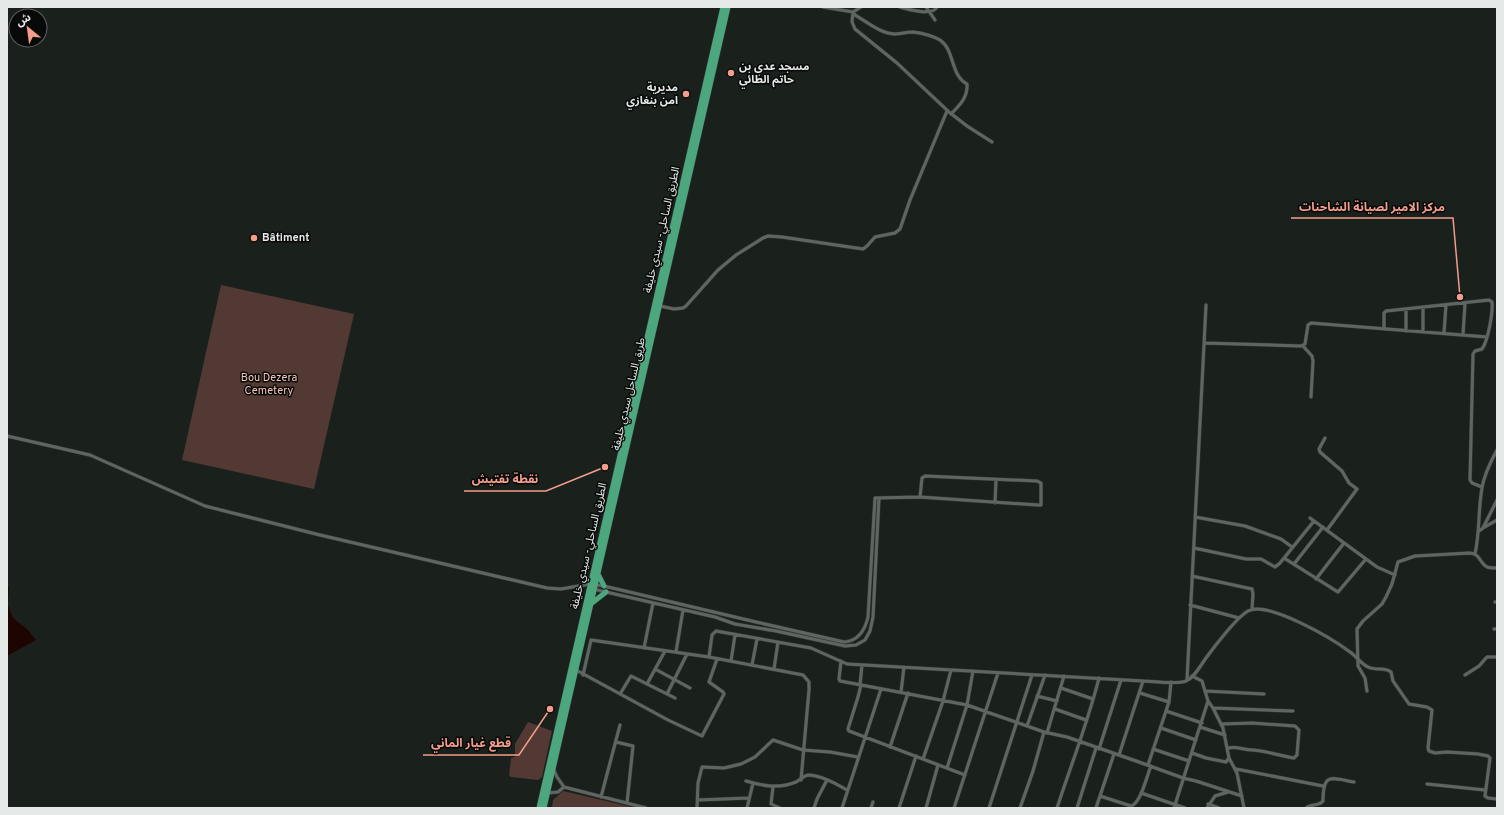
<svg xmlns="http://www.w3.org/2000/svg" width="1504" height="815" font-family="Overpass,'Noto Sans Arabic',sans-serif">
  <rect width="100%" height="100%" fill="#1a211d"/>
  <!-- green -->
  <path fill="#523933" d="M221 285 354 314 314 489 182 460Z
    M528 722 552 731 542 777 538 780 511 777 509 775 511 758 515 757V744Z
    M563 791 636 808H552L553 800Z"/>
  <!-- water -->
  <path fill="#1f0502" d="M7 587H9L8 605 13 618 27 629 36 640 7 656Z"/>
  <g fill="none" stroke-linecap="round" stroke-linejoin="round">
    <!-- minor casing -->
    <g stroke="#363b38" stroke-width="4">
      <path id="minor" d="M823 7 853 12 855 15C867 22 880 33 894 34 900 34 907 32 913 32 921 33 933 36 940 40 955 50 950 75 967 84 968 97 960 105 951 114
        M861 7 853 12 852 22 855 29 897 63 949 112 967 126 992 142
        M900 7C909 10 933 16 937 7
        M926 7 935 20
        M660 306 674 309 683 308 686 306 718 270 736 255 763 238 768 236 782 237 863 249 867 246 875 237 895 233 900 229 910 200 947 111
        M1384 329V313L1386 311 1489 300 1492 302C1493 313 1488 341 1482 349L1475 351 1473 354 1470 480 1472 483 1482 487
        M1406 331V309
        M1423 332V307
        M1444 333 1446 305
        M1463 335 1465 303
        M1204 343 1301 346 1305 344 1308 325 1311 323 1487 337
        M1303 346 1312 356 1313 361 1311 397
        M7 436 90 455 205 506 320 535 547 588 561 589 590 584 604 586 756 622 844 642C859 641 865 630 868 617L875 498 920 497 1038 505H1041V483L1037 481 925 476 922 478 920 497
        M1325 438 1319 449 1320 452 1342 471 1349 483 1357 489 1327 530
        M995 503 996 480
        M1195 517 1245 526 1281 539 1292 547
        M1310 518 1377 567 1395 575
        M1483 528 1497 520
        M1479 531 1483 528 1497 500
        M1194 548 1246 559H1261L1275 567 1280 563 1314 521
        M1475 554C1480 532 1478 510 1482 488 1484 475 1491 461 1497 450
        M1284 558 1338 592 1366 559
        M1294 564 1323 527
        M1192 576 1252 589 1253 594 1252 609
        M1316 579 1344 543
        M593 589 715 617 735 624 776 631 845 646 856 645 865 640 870 631 873 617 879 498
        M1495 602H1497
        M1190 605 1239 618
        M1494 629H1497
        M644 648 653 603
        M676 652 683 610
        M709 657 712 635 716 631 811 648 847 664 1143 681C1154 681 1176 685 1186 681 1195 677 1200 666 1206 658 1214 647 1237 617 1248 611 1267 600 1333 639 1350 652 1356 656 1361 664 1368 667 1376 671 1385 667 1391 672L1393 681 1409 704 1427 707 1432 710 1428 748 1429 751 1435 753 1447 752 1478 754 1488 756 1490 758 1485 796 1488 798 1497 799
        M731 661 735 635
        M841 661 839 679 840 681 967 705 1044 732 1067 737 1139 762 1183 778 1196 781 1242 796
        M752 665 757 639
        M655 669 690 688
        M774 669 778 642
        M576 670 668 720 702 736 724 694 723 692 709 682 717 659
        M583 675 591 640 709 657 803 675 809 682V690L801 780
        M1465 675 1479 666 1487 657H1497
        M1192 676 1202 681 1208 701 1213 708 1223 728 1229 758 1237 773 1244 808
        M1187 680 1206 305
        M647 684 665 651
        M860 685 862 665
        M861 685 858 697 848 729 849 731 965 775
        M1061 688 1093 699
        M1205 691 1264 694
        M1367 691 1365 678 1358 666 1357 629 1363 621 1382 604 1386 597 1392 584 1398 562 1415 556 1470 553C1481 554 1479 563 1487 567 1490 568 1494 568 1497 568
        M901 692 904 667
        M1140 693 1169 702
        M620 694 631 676 675 698
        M667 694 687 654
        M1037 696 1057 701
        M1213 708 1293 711
        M1055 709 1086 720
        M1166 711 1202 723
        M1222 724 1252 723 1295 726 1299 730 1297 755 1294 758C1280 756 1267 751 1253 750 1244 750 1237 746 1228 748
        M1027 726 1045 675
        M1200 727 1225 735
        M1161 728 1196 740
        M1047 733 1064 676
        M616 742 633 746 627 803
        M890 747 908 693
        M1099 749 1121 680
        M1153 749 1189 761
        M1192 753 1206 758 1226 762 1229 758
        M1119 755 1143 681
        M923 759 943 701 951 670
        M1148 765 1169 702 1171 682
        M553 768 557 777 564 787 646 808
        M947 768 967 705 973 671
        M1236 769 1323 786
        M746 781C763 786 779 789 796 782 800 780 804 775 809 775 823 776 836 784 847 790
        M1427 784 1485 790
        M773 787 771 804 780 808
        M548 793 558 792 564 787
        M1141 793 1185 808
        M1100 796 1131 806C1141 803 1147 775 1151 766
        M601 797 620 725
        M698 800 749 798
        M1208 804 1219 808
        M697 808 698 783 702 767 724 768 741 764 755 757 773 740 803 750 830 752 858 757
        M747 808 753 783
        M814 808 817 799 827 780
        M842 808 881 689
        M871 808 873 802
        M899 808 916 756
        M926 808 938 765
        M954 808 998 673
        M989 808 1032 675
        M1020 808 1033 771 1044 732
        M1057 808C1071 765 1088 722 1099 678
        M1077 808 1096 748
        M1096 808 1114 754
        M1174 808 1208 701
        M1207 808 1215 796 1228 792
        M1306 808C1311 803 1318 807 1323 801 1323 772 1331 778 1354 782"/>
    </g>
    <!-- trunk casing -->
    <g stroke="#363b38" stroke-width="6">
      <path id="trunk" d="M598 574 604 586
        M592 603 606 592
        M539 808 723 7
        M544 808 728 7"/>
    </g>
    <!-- minor -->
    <use href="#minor" stroke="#5f6662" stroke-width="3"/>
    <!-- trunk -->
    <use href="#trunk" stroke="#4ca77f" stroke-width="5"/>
  </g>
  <!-- markers -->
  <g fill="#f49d8c" stroke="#070a08" stroke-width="1.5">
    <circle cx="731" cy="73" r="4"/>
    <circle cx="686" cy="94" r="4"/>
    <circle cx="254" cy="238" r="4"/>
  </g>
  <g text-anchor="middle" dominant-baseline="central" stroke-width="3" stroke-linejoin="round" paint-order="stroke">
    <!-- poi labels -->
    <g font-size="11" font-weight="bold" fill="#e5e9e7" stroke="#070a08" text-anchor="start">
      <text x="739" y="67">مسجد عدي بن<tspan x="739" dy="13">حاتم الطائي</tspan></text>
      <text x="678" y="88" text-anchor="end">مديرية<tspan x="678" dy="13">امن بنغازي</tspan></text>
      <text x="262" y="238">Bâtiment</text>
    </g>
    <!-- street labels -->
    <g font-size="11" fill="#e5e9e7" stroke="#070a08">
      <text transform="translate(662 230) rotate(-77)">الطريق الساحلي- سيدي خليفة</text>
      <text transform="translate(629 394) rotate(-77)">طريق الساحل سيدي خليفة</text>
      <text transform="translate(589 546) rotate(-77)">الطريق الساحلي- سيدي خليفة</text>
    </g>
    <!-- park labels -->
    <g font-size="11" fill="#fbc6ba" stroke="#070a08">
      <text x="269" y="378">Bou Dezera<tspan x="269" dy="13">Cemetery</tspan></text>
    </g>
  </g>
  <!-- callouts -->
  <path fill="none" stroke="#f49d8c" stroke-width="1.5" d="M1460 297L1453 218H1291M605 467L546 491H464M550 709L519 755H423"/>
  <g fill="#f49d8c" stroke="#070a08" stroke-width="1.5">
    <circle cx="1460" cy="297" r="4"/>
    <circle cx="605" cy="467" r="4"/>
    <circle cx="550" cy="709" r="4"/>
  </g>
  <g font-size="12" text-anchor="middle" font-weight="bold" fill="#f49d8c" stroke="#070a08" stroke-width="3" stroke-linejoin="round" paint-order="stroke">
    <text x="1372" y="211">مركز الامير لصيانة الشاحنات</text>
    <text x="505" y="483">نقطة تفتيش</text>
    <text x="471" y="747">قطع غيار الماني</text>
  </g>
  <!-- border -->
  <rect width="1504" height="815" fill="none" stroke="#e5e9e7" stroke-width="16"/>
  <!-- north arrow -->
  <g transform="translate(28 28) rotate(331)"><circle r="19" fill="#070a08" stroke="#606361"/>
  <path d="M0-3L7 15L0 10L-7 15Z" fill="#f49d8c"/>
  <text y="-6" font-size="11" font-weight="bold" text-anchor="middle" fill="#e5e9e7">ش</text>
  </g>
</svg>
